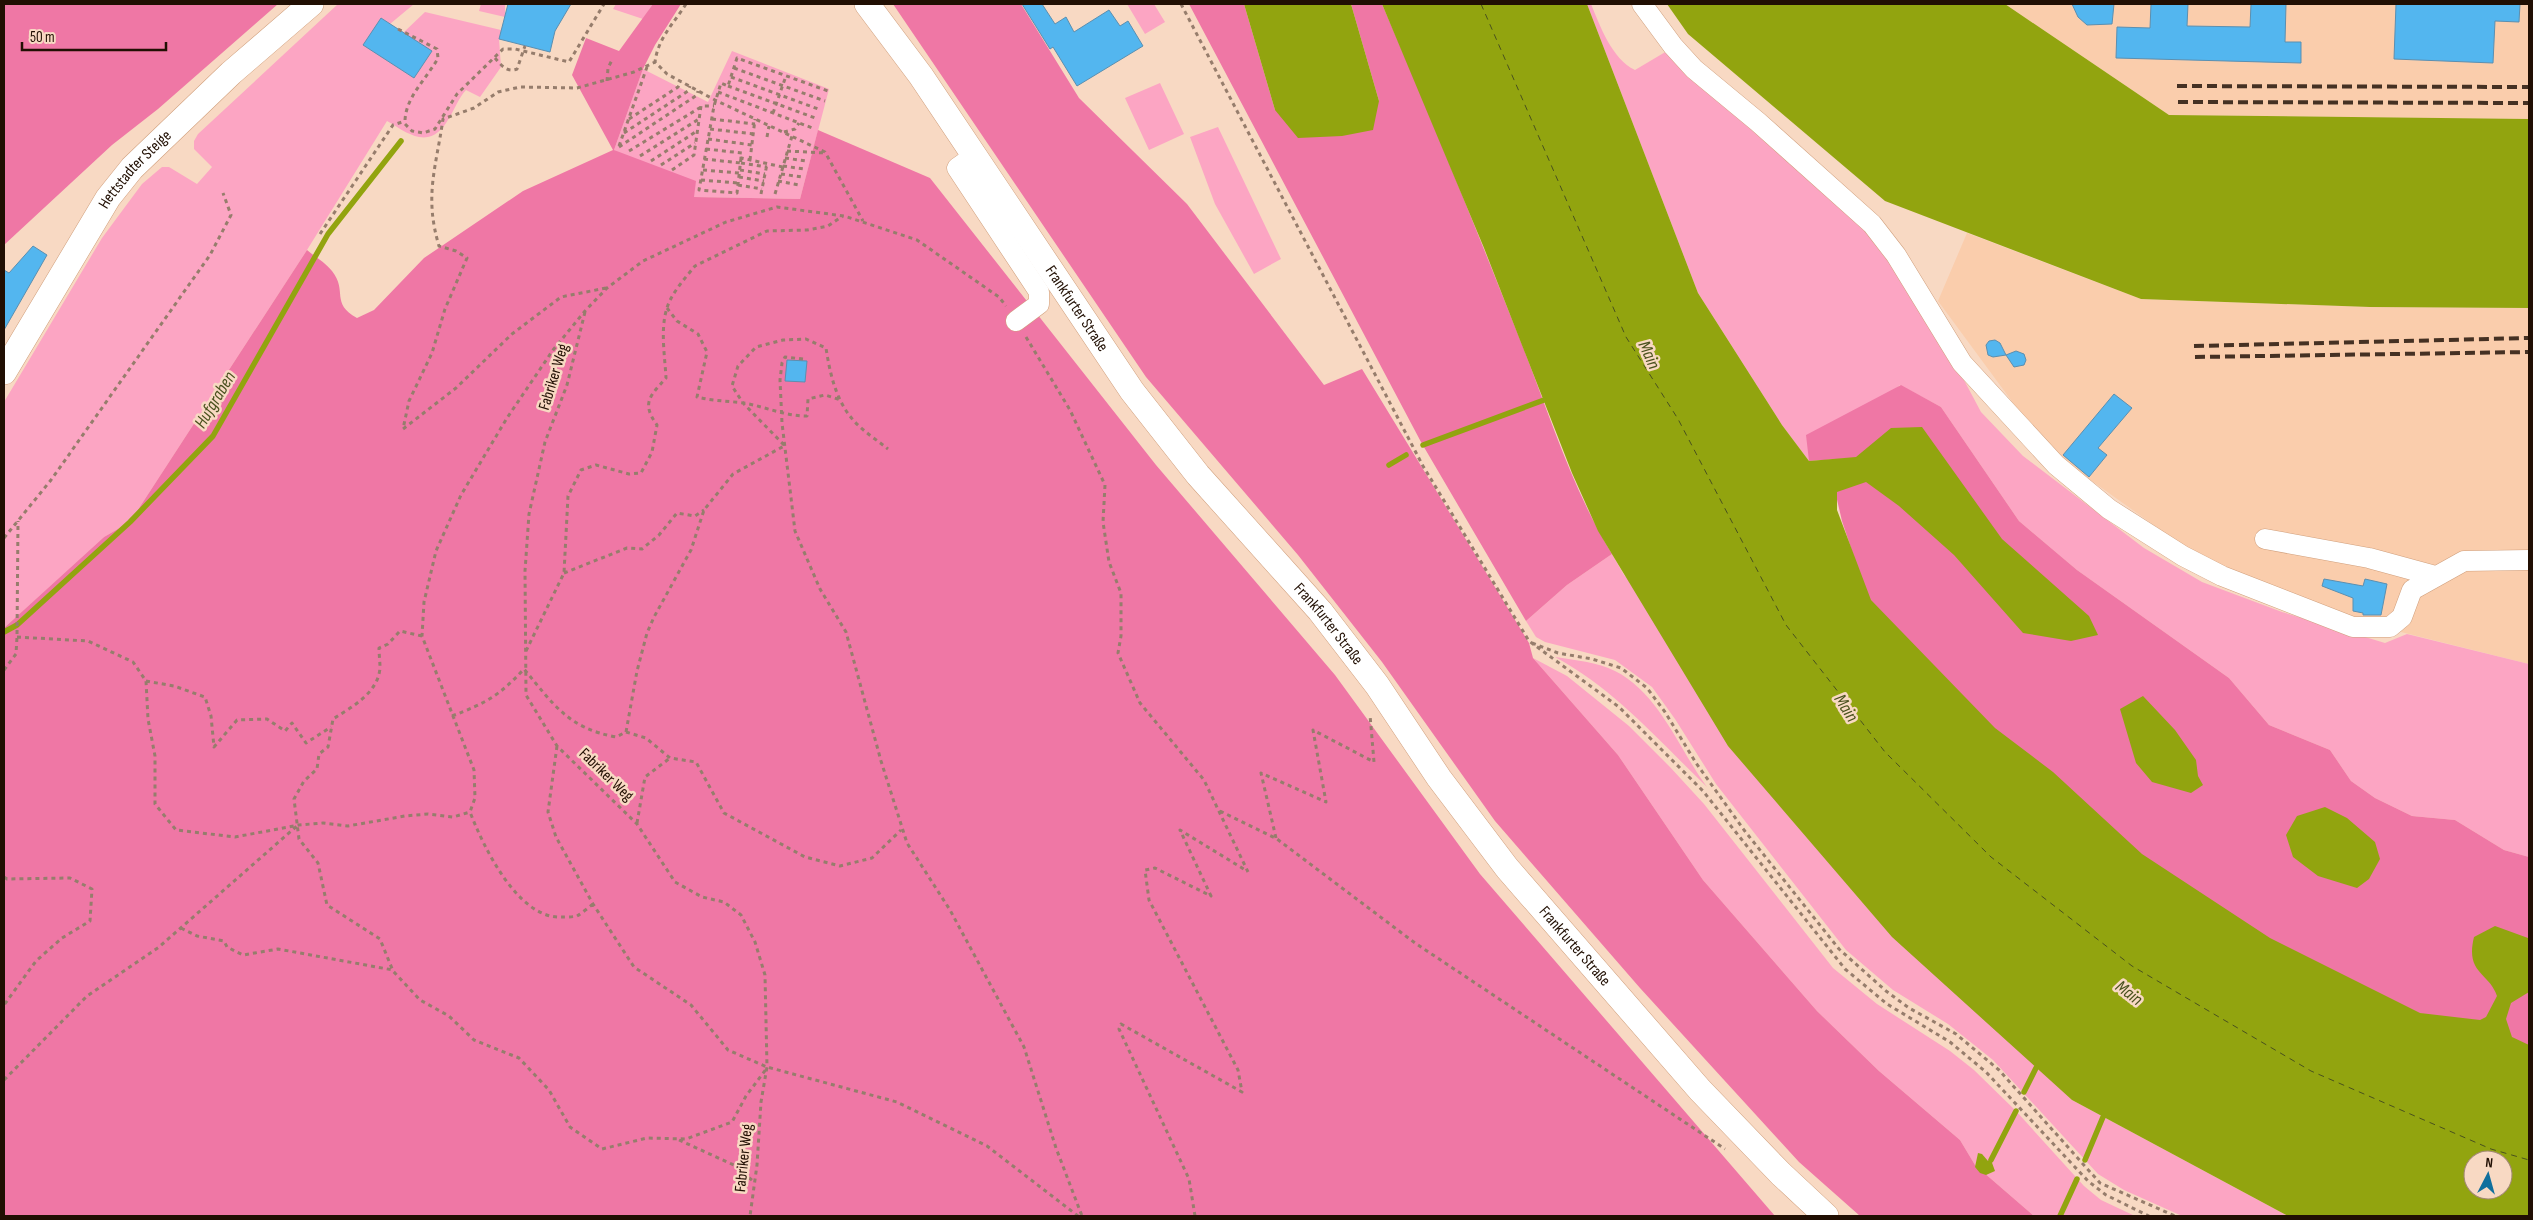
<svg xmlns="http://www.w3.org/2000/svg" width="2533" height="1220" font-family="'Sofia Sans Condensed',sans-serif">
  <rect width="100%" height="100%" fill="#f8d9c3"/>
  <!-- built -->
  <path fill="#facdac" d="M2005 4H2529V119L2169 115Z
    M1967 233 2141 299 2370 307 2529 308V664L2349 619 2193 553 2047 449 1938 301Z"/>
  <!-- green -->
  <path fill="#fca5c3" d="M338 4H414L390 24 381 18 364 45 414 78 432 51 403 33 425 12 501 30 499 39 501 67 480 97 466 90C452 105 446 142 419 137 408 135 396 126 387 121L307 250 130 522 104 537 4 628V402L102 238 142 184 162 167H169L197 184 212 167 194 149V141L198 134Z
    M481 4H505V17L479 11Z
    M616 4H653L643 19 613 9Z
    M1127 4H1154L1165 22 1145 34Z
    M1587 4H1591C1600 26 1612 59 1635 70L1667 51 1871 233 1957 367 1981 412 2023 456 2144 548 2202 582 2282 612 2385 643 2407 634 2529 664V857L2504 850 2455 820 2412 816 2375 798 2351 781 2330 750 2269 725 2229 678 2077 570 2019 521 1941 407 1900 385 1809 461 1782 425 1698 293Z
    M732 51 829 89 800 199 694 197 614 150 643 69 708 102Z
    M1160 83 1184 134 1149 150 1125 98Z
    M1218 127 1281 259 1254 274 1215 204 1190 137Z
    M1612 554 1624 575 2072 1100 2288 1216H2182L2124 1190 2098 1174 1993 1060 1948 1024 1893 990 1846 950 1716 784 1675 719 1652 687 1615 660 1545 642 1536 637 1526 621 1567 585Z
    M1555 657C1574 660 1598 662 1615 671 1659 693 1679 749 1707 787 1658 740 1616 690 1555 657Z
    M1533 658 1567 676 1629 726 1670 767 1704 804 1833 968 1877 1004 1950 1051 1974 1070 2016 1111 2084 1186 2101 1200 2135 1216H2034L1975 1165 1960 1140 1879 1071 1817 1011 1703 880 1618 755Z"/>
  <!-- forest -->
  <path fill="#ef77a5" d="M4 4H278L158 109 112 145 4 245Z
    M653 4H681L655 45 643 69 614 150 696 181 694 197 800 199 818 130 930 178 1156 465 1335 675 1480 874 1775 1216H4V628L104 537 130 522 307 250C315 257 326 263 332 271 348 291 330 303 357 318L374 310 424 258 523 191 613 150 572 75 586 38 619 51Z
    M893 4H1021L1079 98 1187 204 1324 385 1362 369 1529 643 1533 658 1618 755 1703 880 1817 1011 1879 1071 1960 1140 1975 1165 2034 1216H1860L1799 1162 1640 988 1495 821 1382 662 1298 555 1146 377Z
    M1189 4H1244L1275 110 1379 101 1351 4H1382C1431 116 1476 229 1521 342 1549 413 1572 489 1612 554L1567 585 1526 621 1421 442Z
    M1901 385 1941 407 2019 521 2077 570 2229 678 2269 725 2330 750 2351 781 2375 798 2412 816 2455 820 2504 850 2529 857V944L2485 1023 2450 1020 2405 1010 2269 939 2140 855 1994 730 1869 602 1842 521 1835 491 1856 458 1809 461 1806 435Z
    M2529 988V1047L2505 1035 2503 1017 2512 991Z"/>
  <!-- water -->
  <path fill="#92a40f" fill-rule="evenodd" d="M1244 4H1351L1379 101 1373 130 1342 136 1298 138 1275 110Z
    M1382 4H1587L1698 293 1782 425 1809 461 1856 457 1891 428 1922 427 2002 539 2089 616 2098 635 2071 641 2023 633 1954 555 1899 506 1866 482 1837 492V510L1871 600 1995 728 2053 772 2142 854 2270 938 2420 1013 2480 1020 2486 1017 2497 996C2489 972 2465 974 2474 937L2495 926 2528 938 2529 992 2511 1003 2506 1019 2512 1037 2529 1045V1216H2288L2072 1100 1892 937 1728 746 1598 531 1572 473 1484 248ZM2473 1160H2503V1190H2473Z
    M1667 4H2005L2169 115 2529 119V308L2370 307 2141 299 1885 201 1688 34Z
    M2143 696 2175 730 2196 760 2198 776 2203 785 2191 793 2152 782 2136 763 2120 709Z
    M2325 807 2347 818 2375 842 2380 859 2369 879 2357 888 2318 876 2293 857 2286 835 2297 816Z
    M1978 1153 1982 1154 1988 1161 1991 1160 1995 1171 1986 1175 1980 1173 1975 1167Z"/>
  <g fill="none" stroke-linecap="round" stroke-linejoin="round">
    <!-- stream -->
    <path stroke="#92a40f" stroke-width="5.5" d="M1423 445 1544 400
      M1389 465 1406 455
      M4 632 17 625 130 522 213 436 328 234 401 141
      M2024 1092 2036 1068
      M1991 1160 2016 1111
      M2085 1160 2103 1117
      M2060 1216 2077 1179"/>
    <!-- ferry -->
    <path stroke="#49511e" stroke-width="1" stroke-dasharray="6 5" stroke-linecap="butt" d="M1481 4 1626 337 1678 419 1786 625 1885 752 1991 857 2132 966 2311 1071 2491 1149 2529 1160"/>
  </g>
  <!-- building -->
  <path fill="#53b6ef" stroke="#5b8fb0" d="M508 4H571L555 31 550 52 499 39Z
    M1022 4H1042L1055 24 1066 17 1074 32 1109 10 1120 26 1128 21 1143 46 1077 86 1053 47 1050 49Z
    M2072 4H2114L2112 24 2087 25 2078 17Z
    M2151 4H2188L2187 26 2250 27 2251 4H2286L2285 42H2301V63L2116 58 2117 27 2150 28Z
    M2396 4H2520L2519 22 2495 21 2493 63 2394 59Z
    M381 18 432 51 414 78 363 45Z
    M33 246 47 255 4 330V270L9 273Z
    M1995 340 2000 343 2006 355 2016 351 2024 354 2026 360 2024 365 2014 367 2006 355 1993 357 1988 355 1986 345 1989 341Z
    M787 360 807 361 805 382 785 381Z
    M2114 394 2132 408 2098 448 2107 455 2089 477 2063 455Z
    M2324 579 2363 586 2365 579 2387 584 2381 615H2363V613L2353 611V598L2322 586Z"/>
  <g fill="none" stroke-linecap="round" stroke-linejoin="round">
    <!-- minor casing -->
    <g stroke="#d09f7c" stroke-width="21">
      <path id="minor" d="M1642 4 1673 46 1694 69 1758 122 1872 224 1896 255 1962 363 2056 465 2109 509 2183 556 2222 576 2353 627H2390L2402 617 2412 590 2464 561 2529 560
        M974 156 957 168 1039 292V304L1016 321
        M2265 539 2369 558 2435 576"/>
    </g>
    <!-- major casing -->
    <g stroke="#d09f7c" stroke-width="26">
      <g id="major">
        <path id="s1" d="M867 4 921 76 1132 391 1198 475 1320 611 1377 685 1439 778 1507 868 1700 1090 1781 1174 1826 1216"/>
        <path id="s2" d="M4 372 108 198 132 168 231 73 311 4"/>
      </g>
    </g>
    <!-- path -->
    <path stroke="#967d6c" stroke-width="3" stroke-dasharray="4 4" stroke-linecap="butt" d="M686 4C674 23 658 38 655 62L667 74 715 100 825 152 863 221
      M1181 4 1423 466 1529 641 1619 707 1703 791 1845 969 1887 1004 1950 1042 1986 1072 2088 1181 2106 1195 2149 1216
      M398 29 437 49 438 58C426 80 404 98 405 124L412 131 423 133 435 129 457 94 503 49H515L569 62 604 4
      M495 58C501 65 507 73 517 69L525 46
      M734 68 825 101
      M731 77 821 110
      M607 81 608 68 612 60
      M728 86 818 119
      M718 92 815 129
      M773 113 786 76
      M629 119 678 87 681 82
      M712 119 755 124
      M710 129 754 134
      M784 132 795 129 799 123
      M624 133 688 91 690 86
      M767 137 769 126
      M708 139 752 145
      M619 146 647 67
      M619 147 697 95 698 91
      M706 149 742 153 741 158 783 167
      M629 151 701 107
      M787 151 826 153
      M640 156 699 119
      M741 158 737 193 699 190 714 106 721 83 728 86 737 58 828 91
      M785 158 806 161
      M704 159 741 163
      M750 160 755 119
      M651 161 697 131
      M741 163 767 167
      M661 165 695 143
      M783 166 804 169
      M672 170 694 155 701 106H714
      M703 170 739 173
      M740 170 765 174
      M781 174 802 177
      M739 177 764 181
      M701 180 738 183
      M778 181 799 185
      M738 185 762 189
      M761 194 767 164
      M775 194 792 136
      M320 234 393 125 405 121
      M606 288 561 297 512 334 456 388 403 429 409 401 432 353 445 309 467 258 456 251 439 246C424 196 436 168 443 119L474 108 498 92 520 87 577 88 634 72 655 62
      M667 308 677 321 698 334 707 352 697 397C713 401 728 401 744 403 766 407 785 416 807 416L808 399 825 395 841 400
      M585 312 567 385 545 442 529 514 525 571 526 695 557 746 637 824 675 882 702 897 724 902 741 915 755 942 765 975 767 1067 761 1102 757 1165 750 1216
      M1026 337 1070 410 1105 485 1103 522 1109 562 1121 593V636L1118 653 1140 703 1204 780 1248 872
      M803 359 785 357 782 363 780 380 782 423 795 531 820 589 846 632 881 761 907 843 950 910 1024 1047 1056 1148 1082 1216
      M784 445 743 403 732 386 738 366 756 347 783 340 806 339 826 348C830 374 836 401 854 421 864 432 877 440 888 449
      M4 538 51 480 210 255 231 215 223 193
      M564 573 627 548 642 549 659 535 677 513 695 516 704 510
      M422 636 400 631 388 644 379 648C379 655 380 661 380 668 378 693 352 707 333 719L328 747 319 754 317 769 304 781 294 799 299 839 318 863 327 905 380 939 393 971 420 1000 449 1016 474 1040 519 1058 549 1090 570 1127 602 1149 647 1138 686 1139 732 1122 746 1096 767 1068
      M17 637 88 641 133 662 146 681 148 719 155 756V804L176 830 235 837 299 825 323 823 348 826 405 816 428 814 453 817 470 812
      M1532 643 1558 653 1592 659 1621 668 1647 688 1665 712 1696 763 1744 830 1839 949 1886 991 1909 1008 1956 1034 1999 1070 2100 1183 2175 1216
      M526 651 564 573 568 496 581 470 596 465 629 474 641 473 652 452 657 425C641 403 650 396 666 378 665 357 660 329 667 308 671 294 685 278 695 266L767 231 807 230 828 226 843 216
      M4 670 16 654 17 637 18 521
      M146 681 174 686 205 697 211 716 214 747 237 720 267 719 285 731 292 723 306 743 331 727
      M452 716C486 703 499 696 524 669 554 705 568 728 616 737L626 732 637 671 647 633 654 617 691 550 704 510 733 474 784 446
      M626 732 646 738 670 758 696 762 724 813 805 857 840 866 872 858 901 830
      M557 746 548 812 556 837 593 904 634 967 691 1005 728 1050 767 1067 897 1102 987 1146 1078 1216
      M1220 811 1277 839 1415 943 1725 1149
      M637 823 645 777 670 758
      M1276 838 1261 773 1326 802 1313 730 1374 762 1370 715
      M4 877 7 879 70 878 92 889 90 921 62 938 36 961 4 1005
      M593 904C588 908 582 913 577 916 573 917 566 917 561 917 518 919 483 846 470 812L475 798 474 770 422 636 424 602 436 551 461 495 507 418 553 350 585 311 607 288 643 261 726 222 777 207 844 216 917 240 999 297 1006 306
      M181 928 197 936 224 941 227 947 243 955 278 949 393 970
      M4 1080 87 996 159 947 298 825
      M679 1140 736 1166 754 1182
      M1195 1216 1189 1179 1119 1029 1121 1024 1242 1092 1238 1070 1149 900 1145 870 1155 868 1211 896 1180 830 1247 871"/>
    <!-- minor -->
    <use href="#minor" stroke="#fff" stroke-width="20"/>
    <!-- major -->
    <use href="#major" stroke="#fff" stroke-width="25"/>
    <!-- rail -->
    <path stroke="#453123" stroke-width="4" stroke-dasharray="10 5" stroke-linecap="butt" d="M2177 86 2529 87
      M2178 102 2529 103
      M2194 346 2529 338
      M2195 357 2529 352"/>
  </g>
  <g text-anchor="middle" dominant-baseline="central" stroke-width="5" stroke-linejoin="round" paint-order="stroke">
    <!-- street labels -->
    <g font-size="16" fill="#210f03" stroke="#f8d9c3">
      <text stroke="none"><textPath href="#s2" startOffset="242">Hettstadter Steige</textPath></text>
      <text stroke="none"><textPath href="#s1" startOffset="370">Frankfurter Straße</textPath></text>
      <text transform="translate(554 377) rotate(-73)">Fabriker Weg</text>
      <text stroke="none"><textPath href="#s1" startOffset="774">Frankfurter Straße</textPath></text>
      <text transform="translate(606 775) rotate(44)">Fabriker Weg</text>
      <text stroke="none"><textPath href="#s1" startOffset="1180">Frankfurter Straße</textPath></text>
      <text transform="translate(744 1158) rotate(-84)">Fabriker Weg</text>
    </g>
    <!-- water labels -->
    <g font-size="18" font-style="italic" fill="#49511e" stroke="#f8d9c3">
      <text transform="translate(1649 355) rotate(65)">Main</text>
      <text transform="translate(215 400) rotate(-59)">Hufgraben</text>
      <text transform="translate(1846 708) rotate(58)">Main</text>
      <text transform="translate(2129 993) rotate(37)">Main</text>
    </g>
  </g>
  <!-- border -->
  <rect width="2533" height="1220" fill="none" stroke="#210f03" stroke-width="10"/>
  <!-- north arrow -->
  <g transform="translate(2488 1175) rotate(6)"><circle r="24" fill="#f8d9c3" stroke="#a28876"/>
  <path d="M0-4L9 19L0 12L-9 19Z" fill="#106f9d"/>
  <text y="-8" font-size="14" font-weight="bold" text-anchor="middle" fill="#210f03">N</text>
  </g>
  <!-- scale -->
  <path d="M22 42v8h144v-8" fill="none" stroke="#210f03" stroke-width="2.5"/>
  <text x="30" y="42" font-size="15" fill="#210f03" stroke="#f8d9c3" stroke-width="4" paint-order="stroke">50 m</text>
</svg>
